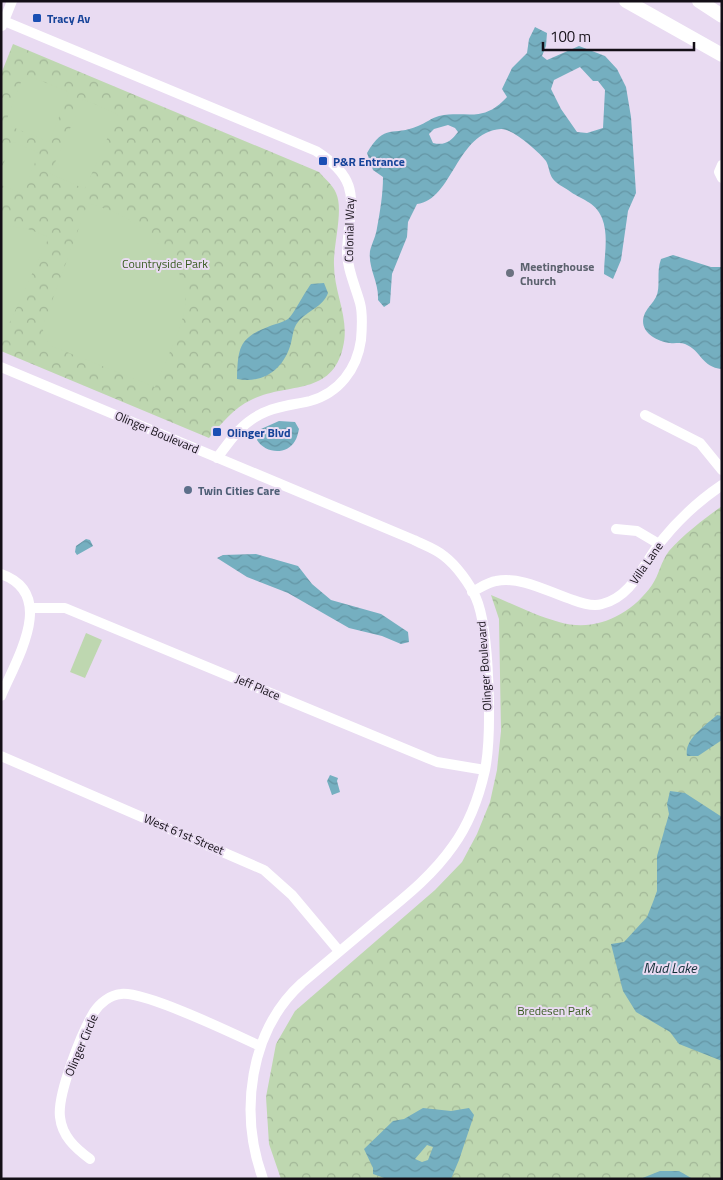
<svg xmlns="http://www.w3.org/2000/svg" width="723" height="1180" font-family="'Titillium Web',sans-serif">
  <defs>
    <pattern id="park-crowns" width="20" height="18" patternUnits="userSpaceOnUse" patternTransform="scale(1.25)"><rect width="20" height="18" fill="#bed7b0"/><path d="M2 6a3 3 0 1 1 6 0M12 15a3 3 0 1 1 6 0" fill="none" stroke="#a2b797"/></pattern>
    <pattern id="water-waves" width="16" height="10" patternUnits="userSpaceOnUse" patternTransform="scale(1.25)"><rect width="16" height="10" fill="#75afc0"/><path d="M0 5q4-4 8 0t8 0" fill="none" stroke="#6495a4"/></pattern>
  </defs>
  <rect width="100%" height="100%" fill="#e9dbf2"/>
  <!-- park -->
  <path fill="url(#park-crowns)" d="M13 44 319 172C324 178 333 185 336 193 344 210 333 245 334 265 334 293 350 319 343 347 332 397 286 382 251 400 234 408 221 424 209 438L1 351V74Z
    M722 506V1179H281L269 1144 266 1097 276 1044 295 1011 435 890 462 862 477 834 490 802 497 770 501 731 499 619 491 595C513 604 536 616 559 622 595 633 631 615 652 585 659 575 661 561 669 551 684 534 704 519 722 506Z"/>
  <!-- garden -->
  <path fill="#bed7b0" d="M24 74 69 92 49 142 5 124Z
    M83 99 118 114 85 189 50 174Z
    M13 142 39 153 22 194 1 185V169Z
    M88 203C99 207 111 210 121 215 153 233 190 268 185 308 182 328 163 367 155 387L49 345 42 328Z
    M1 225 28 229 49 237 9 324 1 327Z
    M86 633 102 640 85 678 70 672Z"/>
  <!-- water -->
  <path fill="url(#water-waves)" fill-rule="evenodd" d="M535 27 547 33 546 46 542 56 547 60 579 46 605 56 617 69 626 87 631 117 636 193 628 211 621 260 613 279 604 274C604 255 609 236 602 218 595 201 581 200 568 190 563 187 556 183 553 179 549 174 549 166 546 161 539 152 512 128 501 129 456 132 453 200 417 204L408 222 407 237 392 274 390 303 384 307 378 300C379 281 368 269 370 251 372 243 376 236 377 228 380 212 383 194 383 177L373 170 367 153C385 122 393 137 418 126 426 123 431 118 439 116 468 110 482 124 507 97L502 89 512 68 527 53 529 39ZM580 67 593 81H598L605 90 603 128 587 133 577 132 561 109 551 89 554 80ZM448 125 455 128 458 132C451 141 445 146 433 143L429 134 434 129Z
    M673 255 711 267H722V369C701 367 702 351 685 344 680 342 675 344 670 343 655 341 637 330 645 313 648 307 653 303 656 297 661 287 656 272 661 259Z
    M324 283 328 293C323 307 308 310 298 322 293 328 293 335 291 343 284 369 264 384 237 379 238 347 239 338 270 326 275 324 284 322 288 319 294 314 304 293 311 284Z
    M279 421 295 422 299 429C298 433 297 438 295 441 286 456 265 453 257 440L261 429Z
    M86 539 90 540 93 546 77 555 75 552 76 546Z
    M256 554 298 566 312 584 331 600 381 614 408 632 409 642 401 644 382 636 349 628 288 593 247 577 217 558 223 555Z
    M717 715 722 716V740L698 756H687C684 739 705 726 717 715Z
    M330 775 338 778 337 781 340 792 332 795 327 781Z
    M670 791 685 793 722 817V1061L679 1044 670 1032 636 1012 623 991 611 944 624 942 647 917 653 902 657 891V856L669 814 667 804Z
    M423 1108 451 1111 469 1108 474 1115 459 1160 451 1179H387L373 1174V1168L364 1149 393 1121 404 1119ZM427 1145 433 1147 428 1160 422 1162 415 1159Z
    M660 1171H679L693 1179H640Z"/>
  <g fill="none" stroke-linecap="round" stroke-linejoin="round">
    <!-- minor -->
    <path stroke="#fff" stroke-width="10" d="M4 21 316 151C365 182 349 204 347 251 347 269 355 285 360 303 363 314 362 328 361 340 357 369 339 393 310 401 294 405 274 406 259 415 240 425 230 441 217 458
      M2 26 12 1
      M722 165 719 172 722 178
      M1 367 414 540C424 545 436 549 444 556 456 565 470 584 476 598 490 630 492 735 485 770 479 797 469 824 453 846 432 876 405 897 377 920 352 941 327 962 302 983 249 1031 239 1113 263 1179
      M645 415 700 443 722 470
      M616 529 637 531 659 544
      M1 574C58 594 16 660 1 696
      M472 592C480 588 488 582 496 581 522 576 548 592 573 600 581 603 593 607 602 604 634 596 644 561 663 539 680 518 700 500 722 485
      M30 608H65L437 762 485 770
      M1 756 264 870 292 895 339 951
      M90 1159C75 1148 62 1136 60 1117 57 1094 82 1032 94 1012 100 1003 110 995 121 994 145 991 234 1034 260 1046"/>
    <!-- highway -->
    <path stroke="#fff" stroke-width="14" d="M626 1 722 55
      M699 1 722 16"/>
  </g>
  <!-- markers -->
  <g fill="#1a4fb4" stroke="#e9dbf2" stroke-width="2">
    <rect x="32" y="13" width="10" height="10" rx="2.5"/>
    <rect x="318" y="156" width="10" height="10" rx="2.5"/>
    <rect x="212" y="427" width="10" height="10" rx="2.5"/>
  </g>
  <circle fill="#6b7280" stroke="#e9dbf2" stroke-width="2" cx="510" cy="273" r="5"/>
  <circle fill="#5c6f8a" stroke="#e9dbf2" stroke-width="2" cx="188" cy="490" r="5"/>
  <g text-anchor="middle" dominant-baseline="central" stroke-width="4" stroke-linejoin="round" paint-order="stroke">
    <!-- transit labels -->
    <g font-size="12" font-weight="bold" fill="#164399" stroke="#e9dbf2" text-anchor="start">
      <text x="47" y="18">Tracy Av</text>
      <text x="333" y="161">P&amp;R Entrance</text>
      <text x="227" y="432">Olinger Blvd</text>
    </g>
    <!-- street labels -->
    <g font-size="12" fill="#140f17" stroke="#e9dbf2">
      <text transform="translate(349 230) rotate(-89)">Colonial Way</text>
      <text transform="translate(157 432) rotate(23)">Olinger Boulevard</text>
      <text transform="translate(646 563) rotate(-55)">Villa Lane</text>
      <text transform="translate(484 666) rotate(-94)">Olinger Boulevard</text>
      <text transform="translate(258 687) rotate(23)">Jeff Place</text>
      <text transform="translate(184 834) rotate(23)">West 61st Street</text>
      <text transform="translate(81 1045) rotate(-67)">Olinger Circle</text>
    </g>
    <!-- park labels -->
    <g font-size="12" fill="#395c21" stroke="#e9dbf2">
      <text x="165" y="263">Countryside Park</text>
      <text x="554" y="1010">Bredesen Park</text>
    </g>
    <!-- worship labels -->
    <g font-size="12" font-weight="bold" fill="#5b616d" stroke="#e9dbf2" text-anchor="start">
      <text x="520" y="266">Meetinghouse<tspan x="520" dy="14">Church</tspan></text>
    </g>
    <!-- service labels -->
    <g font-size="12" font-weight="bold" fill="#4e5e75" stroke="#e9dbf2" text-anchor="start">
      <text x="198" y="490">Twin Cities Care</text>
    </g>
    <!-- water labels -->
    <g font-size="14" font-style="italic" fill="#122f38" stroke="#e9dbf2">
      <text x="670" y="967">Mud Lake</text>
    </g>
  </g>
  <!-- border -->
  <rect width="723" height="1180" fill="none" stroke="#140f17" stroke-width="5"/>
  <!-- scale -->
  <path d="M543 42v8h151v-8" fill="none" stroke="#140f17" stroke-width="2.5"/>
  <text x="550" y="42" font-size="15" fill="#140f17" stroke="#e9dbf2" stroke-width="4" paint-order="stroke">100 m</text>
</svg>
